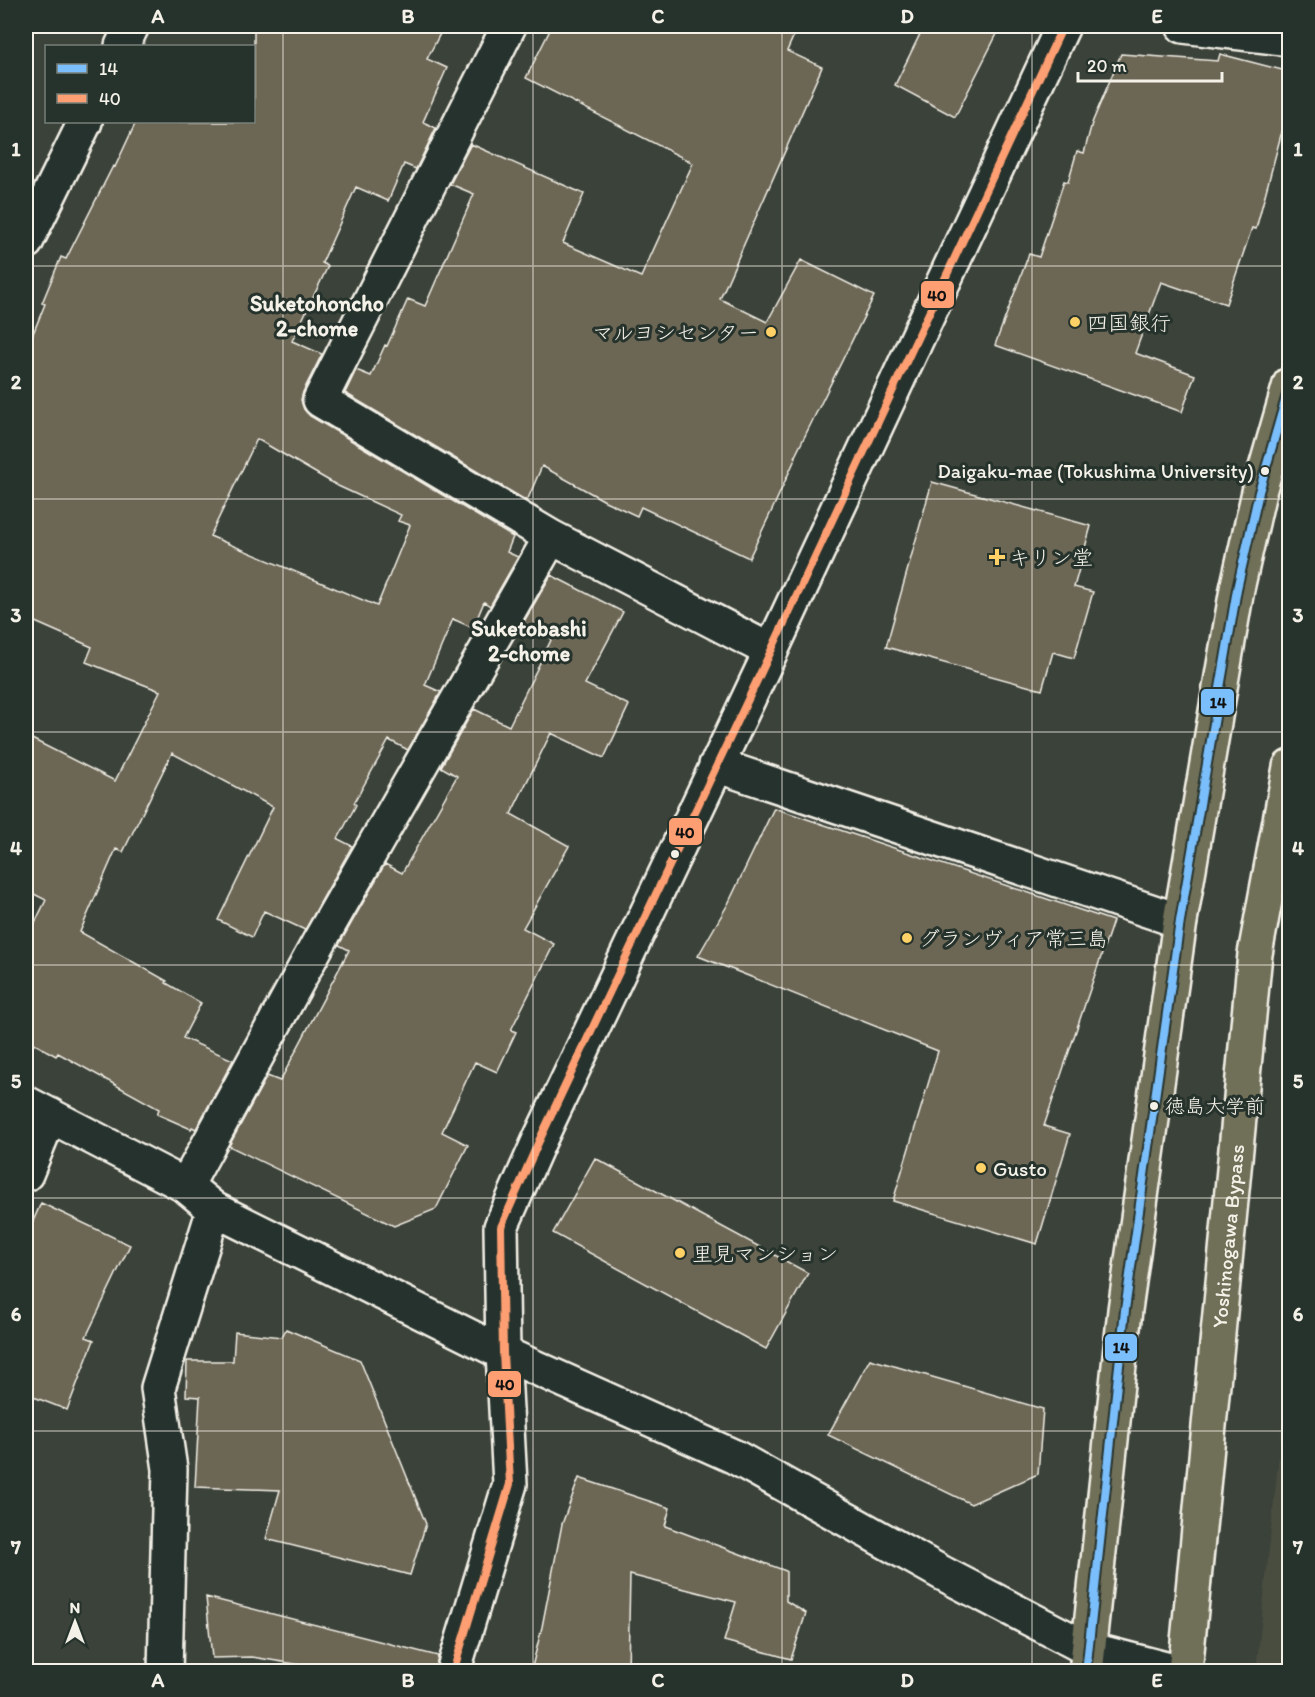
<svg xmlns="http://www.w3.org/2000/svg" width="1315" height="1697" font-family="Itim,'Klee One',sans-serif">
  <rect width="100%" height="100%" fill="#3b4239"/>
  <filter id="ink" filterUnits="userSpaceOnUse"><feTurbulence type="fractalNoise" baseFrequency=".0167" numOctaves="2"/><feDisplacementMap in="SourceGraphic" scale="12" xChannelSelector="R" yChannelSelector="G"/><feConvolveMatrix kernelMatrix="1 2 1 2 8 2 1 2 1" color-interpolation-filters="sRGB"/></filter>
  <g filter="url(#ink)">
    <!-- built -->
    <path fill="#4a4d41" d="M1289 1360V1671H1256Z"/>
    <!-- building -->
    <path fill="#6c6655" stroke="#f4f1e8" stroke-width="1.5" fill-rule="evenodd" d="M254 26H444L427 59 447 68 423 122 436 128 416 169 404 164 388 201 356 187 322 263 328 266 292 341 322 354 303 392 301 400 304 409 310 416 513 537 507 552 518 557 490 606 484 602 473 628 453 619 425 685 441 692 408 750 389 740 354 803 356 805 338 839 352 846 305 930 264 911 252 937 218 920 273 807 172 753 123 852 116 849 80 932 167 981 166 983 201 1003 183 1038 233 1060 196 1129 192 1127 191 1129 157 1114 159 1109 58 1053 56 1056 26 1039V941L46 900 26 890V736L115 781 160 691 86 662 92 647 26 618V351L45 304 42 303 61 257 66 259 113 166 115 167 136 122H254ZM257 439 338 486 401 515 398 521 410 525 377 606 210 536Z
      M552 26H798L787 51 822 67 720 299 767 322 801 260 874 296 795 456 796 457 773 508 749 558 641 507 637 516 605 501 542 466 527 501 345 393 356 370 371 376 385 345 387 346 408 299 425 306 474 194 450 184 471 144 584 194 563 243 641 277 693 163 526 78Z
      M924 26H1001L955 117 895 85Z
      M1121 54 1218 61 1220 54 1290 72V101L1256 229 1252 228 1226 304 1161 282 1135 353 1195 375 1182 412 995 345 1029 254 1039 257 1064 181 1068 182 1077 151 1084 153 1092 123Z
      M932 482 1091 526 1074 587 1093 592 1074 658 1053 652 1042 690 886 647Z
      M551 575 623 612 585 684 629 705 604 758 551 733 511 814 569 846 523 928 554 944 511 1030 516 1032 497 1072 475 1062 442 1132 468 1145 436 1209 394 1226 229 1146 267 1076 280 1081 349 950 339 945 385 864 402 873 457 776 441 767 474 709 509 726 552 638 523 623Z
      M774 808 1113 921 1044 1126 1070 1134 1037 1244 893 1201 938 1051 698 956 728 904Z
      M595 1158 808 1273 766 1349 553 1233Z
      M41 1203 130 1245 86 1337 94 1340 67 1410 26 1394V1237Z
      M286 1329 360 1360 426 1524 410 1575 266 1539 280 1490 195 1487 200 1397 186 1396 187 1361H233L235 1332 282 1337Z
      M870 1359 1043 1409 1038 1474 971 1504 828 1435Z
      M579 1478 670 1508 665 1526 786 1571V1601L806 1613 791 1659 724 1641 736 1602 630 1575 628 1671H531L542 1627 562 1524Z
      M206 1597 438 1656 435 1671H338L252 1657 212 1658Z"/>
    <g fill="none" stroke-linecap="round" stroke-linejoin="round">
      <!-- minor casing -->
      <g stroke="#f4f1e8" stroke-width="38">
        <path id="minor" d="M509 26 320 400 551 537 771 651
          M1183 26 1290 39
          M122 46 132 26
          M26 242 85 122
          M716 765 1180 921
          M26 1103 186 1186 214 1209 503 1353 735 1457 942 1573 1088 1649 1177 1672
          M26 1174 50 1115
          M186 1186 319 942 551 537
          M165 1672 170 1469 158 1388 214 1209
          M453 1672 510 1484 503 1353 501 1227 539 1141 771 651 1063 26"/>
      </g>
      <!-- highway casing -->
      <g stroke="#f4f1e8" stroke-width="38">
        <g id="highway">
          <path d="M1086 1672 1125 1310 1180 921 1237 589 1259 492 1290 384"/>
          <path id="s1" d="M1185 1672 1255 954 1290 767"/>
        </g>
      </g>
      <!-- minor -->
      <use href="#minor" stroke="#26332d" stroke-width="33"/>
      <!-- highway -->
      <use href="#highway" stroke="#706f59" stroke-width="33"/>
      <!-- bus-1 casing -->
      <g stroke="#26332d" stroke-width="12">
        <path id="bus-1" d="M1086 1672 1125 1310 1180 921 1237 589 1259 492 1290 384"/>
      </g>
      <!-- bus-2 casing -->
      <g stroke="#26332d" stroke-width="12">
        <path id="bus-2" d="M453 1672 510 1484 503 1353 501 1227 539 1141 771 651 1063 26"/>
      </g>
      <!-- bus-1 -->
      <use href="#bus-1" stroke="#7abffc" stroke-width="8"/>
      <!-- bus-2 -->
      <use href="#bus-2" stroke="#fd9f72" stroke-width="8"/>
    </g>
  </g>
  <!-- grid -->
  <path fill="none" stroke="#f4f1e8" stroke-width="1.5" stroke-opacity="0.55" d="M283 26V1672M533 26V1672M782 26V1672M1032 26V1672M26 266H1290M26 499H1290M26 732H1290M26 965H1290M26 1198H1290M26 1431H1290"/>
  <!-- markers -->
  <g fill="#ffd166" stroke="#26332d" stroke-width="2">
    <circle cx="1075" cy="322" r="6"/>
    <circle cx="771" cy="332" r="6"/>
    <path d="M994 548h6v6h6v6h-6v6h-6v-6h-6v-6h6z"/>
    <circle cx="907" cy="938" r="6"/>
    <circle cx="981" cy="1168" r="6"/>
    <circle cx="680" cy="1253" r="6"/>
  </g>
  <g fill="#f4f1e8" stroke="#26332d" stroke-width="2">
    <circle cx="1265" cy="471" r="5"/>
    <circle cx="675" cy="854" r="5"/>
    <circle cx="1154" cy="1106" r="5"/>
  </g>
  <g text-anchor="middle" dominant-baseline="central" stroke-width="6" stroke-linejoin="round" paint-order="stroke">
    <!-- bus labels -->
    <g font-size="20" fill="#f4f1e8" stroke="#26332d" text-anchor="end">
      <text x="1254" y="471">Daigaku-mae (Tokushima University)</text>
      <text x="1165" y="1106" text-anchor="start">徳島大学前</text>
    </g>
    <!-- poi labels -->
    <g font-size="21" fill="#f4f1e8" stroke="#26332d" text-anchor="start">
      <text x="1087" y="322">四国銀行</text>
      <text x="759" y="332" text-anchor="end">マルヨシセンター</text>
      <text x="1009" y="557">キリン堂</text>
      <text x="919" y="938">グランヴィア常三島</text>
      <text x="993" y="1168">Gusto</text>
      <text x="692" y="1253">里見マンション</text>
    </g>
    <!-- street labels -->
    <g font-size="21" fill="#f4f1e8" stroke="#26332d">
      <text stroke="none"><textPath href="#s1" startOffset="438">Yoshinogawa Bypass</textPath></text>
    </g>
    <!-- neighbourhood labels -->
    <g font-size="22" font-weight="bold" fill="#f4f1e8" stroke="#26332d">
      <text x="317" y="303">Suketohoncho<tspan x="317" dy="25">2-chome</tspan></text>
      <text x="529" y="628">Suketobashi<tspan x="529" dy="25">2-chome</tspan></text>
    </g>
  </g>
  <g stroke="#26332d" stroke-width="2">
    <rect x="920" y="280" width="35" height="29" rx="6" fill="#fd9f72"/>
    <rect x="1200" y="688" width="35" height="28" rx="6" fill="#7abffc"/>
    <rect x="668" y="817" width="35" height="29" rx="6" fill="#fd9f72"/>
    <rect x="1104" y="1333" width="34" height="29" rx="6" fill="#7abffc"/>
    <rect x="487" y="1370" width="35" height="28" rx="6" fill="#fd9f72"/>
  </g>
  <g font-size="16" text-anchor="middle" font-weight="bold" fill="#111">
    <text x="937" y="301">40</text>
    <text x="1218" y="708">14</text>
    <text x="685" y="838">40</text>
    <text x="1121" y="1353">14</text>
    <text x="505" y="1390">40</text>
  </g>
  <!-- margin -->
  <rect width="1315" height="1697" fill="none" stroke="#26332d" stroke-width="66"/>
  <!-- legend -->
  <rect x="45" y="45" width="210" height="78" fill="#26332d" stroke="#787f78" stroke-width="1.5"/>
  <rect x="57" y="64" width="30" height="9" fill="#7abffc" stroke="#787f78" stroke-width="1.5"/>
  <text x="99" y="75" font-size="18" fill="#f4f1e8">14</text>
  <rect x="57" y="94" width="30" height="9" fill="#fd9f72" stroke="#787f78" stroke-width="1.5"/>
  <text x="99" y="105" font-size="18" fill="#f4f1e8">40</text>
  <!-- north arrow -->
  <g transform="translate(75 1622)" stroke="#26332d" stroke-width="4.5" paint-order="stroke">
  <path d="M0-4.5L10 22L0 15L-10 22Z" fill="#f4f1e8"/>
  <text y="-9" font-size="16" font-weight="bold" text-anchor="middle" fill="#f4f1e8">N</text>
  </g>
  <!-- scale -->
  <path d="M1078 72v9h144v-9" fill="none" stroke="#f4f1e8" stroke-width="3"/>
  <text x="1087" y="72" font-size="18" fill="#f4f1e8" stroke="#26332d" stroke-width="4.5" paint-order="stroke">20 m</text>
  <rect x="33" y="33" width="1249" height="1631" fill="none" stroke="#f4f1e8" stroke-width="2"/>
  <g font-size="20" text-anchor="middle" font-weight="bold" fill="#f4f1e8">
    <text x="158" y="23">A</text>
    <text x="408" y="23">B</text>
    <text x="658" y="23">C</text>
    <text x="907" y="23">D</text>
    <text x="1157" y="23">E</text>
    <text x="16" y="156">1</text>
    <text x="1298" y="156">1</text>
    <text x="16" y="389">2</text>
    <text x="1298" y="389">2</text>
    <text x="16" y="622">3</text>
    <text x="1298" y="622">3</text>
    <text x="16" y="855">4</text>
    <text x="1298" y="855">4</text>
    <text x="16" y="1088">5</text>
    <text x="1298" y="1088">5</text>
    <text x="16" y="1321">6</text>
    <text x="1298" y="1321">6</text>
    <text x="16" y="1554">7</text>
    <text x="1298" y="1554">7</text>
    <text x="158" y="1687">A</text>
    <text x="408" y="1687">B</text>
    <text x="658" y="1687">C</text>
    <text x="907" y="1687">D</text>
    <text x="1157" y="1687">E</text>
  </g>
</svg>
